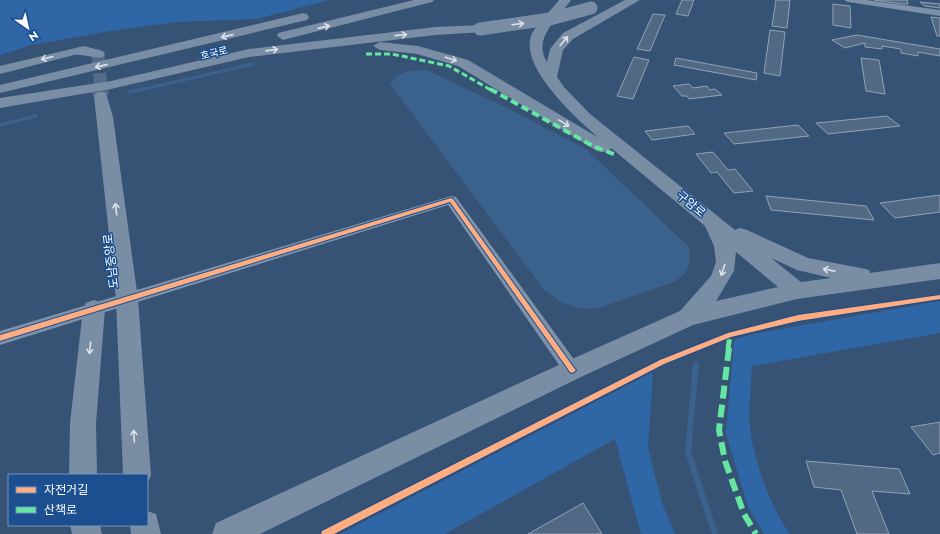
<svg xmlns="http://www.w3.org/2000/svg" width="940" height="534" font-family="Jost,'Noto Sans KR',sans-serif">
  <rect width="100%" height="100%" fill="#365274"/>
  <!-- green -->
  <path fill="#2f66a5" d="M0 0H330L256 19 177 22 110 31 32 45 0 55Z
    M940 301V333L752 366C751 382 750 397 749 413 749 448 769 506 790 534H764L748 507 726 434 734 339 758 333Z
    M653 372 648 448 662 503 675 534H641L615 439 445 534H340Z"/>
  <!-- water -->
  <path fill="#3b618d" d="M427 70 507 108 586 149 689 247 690 260 685 274 674 282 599 308 581 309 562 303 544 290 390 84C399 70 411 70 427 70Z"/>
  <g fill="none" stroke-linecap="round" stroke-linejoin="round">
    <!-- stream-far2 -->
    <path stroke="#3b618d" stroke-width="3" d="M140 90 253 64"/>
    <!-- stream-far1 -->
    <path stroke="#3b618d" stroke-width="3.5" d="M129 92 144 89
      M0 125 36 116"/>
    <!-- stream -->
    <path stroke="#3b618d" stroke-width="6" d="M696 364 688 452 715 534"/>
  </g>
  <!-- building -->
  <path fill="#526984" stroke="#92a2b6" d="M682 0H694L688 16 676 14Z
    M776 0H790L787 28 772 26Z
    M874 0H907L908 4H904Z
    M920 2 940 4V8L925 6Z
    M833 4 850 6 851 28 833 25Z
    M653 14 665 15 650 51 637 49Z
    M931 17 940 18V36H937Z
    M770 30 785 32 780 76 764 73Z
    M857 35 940 49V56L918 52V56L901 53V49L882 46V49L865 47V43L845 48 832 40Z
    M634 57 649 60 633 99 617 96Z
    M676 58 757 73 756 80 674 65Z
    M861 58 879 60 885 94 866 91Z
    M689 84 693 88 707 86 710 90 715 89 722 95 689 99 687 96H682L673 86Z
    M887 116 900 126 828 134 816 123Z
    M798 125 809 136 734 144 724 133Z
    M688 126 695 134 652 140 645 131Z
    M713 152 728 170 735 169 753 191 734 193 717 172 711 173 696 154Z
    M940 195V212L895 218 880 203Z
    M766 196 866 206 874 220 771 210Z
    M940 422V453L933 455 911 427Z
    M806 461 899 469 910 494 872 491 889 534H857L841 490 814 487Z
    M583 503 602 534H528Z"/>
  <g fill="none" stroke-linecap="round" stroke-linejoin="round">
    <!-- secondary-tunnel-far1 -->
    <path stroke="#546c89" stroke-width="13" stroke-dasharray="13 6" stroke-linecap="butt" d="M98 54 101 90"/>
    <!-- secondary-tunnel -->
    <path stroke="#546c89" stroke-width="16" stroke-dasharray="16 8" stroke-linecap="butt" d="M100 89 101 96"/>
    <!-- street -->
    <path fill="#7d92a8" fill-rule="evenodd" d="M844 0H866L940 10V16L848 2Z
      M451 196 456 197 578 365 581 370 578 375 572 378 566 375 448 205 0 345V331Z"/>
    <!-- secondary -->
    <path fill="#798da4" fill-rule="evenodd" d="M414 0H434L432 2 283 40 277 36 278 33Z
      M559 0H571C558 18 532 39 547 62L550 49 563 33 625 0H640L573 39 563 50 557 77 564 87 590 114 735 230 740 228 747 230 808 258 861 268 869 270 870 273 940 263V279L797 299 693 325 581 377 260 534H212L216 523 563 363 680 311 711 276 716 262 714 246 705 226 611 148 609 151 603 152 597 151 458 66 417 54 380 50 373 46 380 42 418 46 468 60 599 138C577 119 520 68 531 36 533 28 553 8 559 0ZM736 252 778 287 716 301 734 271ZM771 258 797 270 831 278 801 282Z
      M303 13 307 14 309 17 307 20 0 93V85Z
      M480 25 486 29 484 32 435 35 249 57 111 89 0 108V98L111 81 249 49 435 27Z
      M84 46 103 51 105 54 103 57C94 59 84 54 74 55L0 74V66Z
      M101 92 106 93 113 117 138 299 151 475 147 485V475H123L116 299 94 96 96 93Z
      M94 300 102 303 105 309 96 423 97 475H69L70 423 83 309 86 303Z
      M147 511 156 514 161 534H131L130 525H147Z
      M70 525H100L102 534H72Z"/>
    <!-- secondary-bridge -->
    <path stroke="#798da4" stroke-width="13" d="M480 29 550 19 591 8"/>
    <!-- quiet-far3 -->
    <path stroke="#66e7a1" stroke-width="3" stroke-dasharray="6 3" stroke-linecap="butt" d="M366 54H392L449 66 491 90"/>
    <!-- quiet-far2 -->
    <path stroke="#66e7a1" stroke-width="4" stroke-dasharray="8 4" stroke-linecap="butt" d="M490 89 593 146 616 155"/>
    <!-- quiet-far1 -->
    <path stroke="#66e7a1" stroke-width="5" stroke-dasharray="10 5" stroke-linecap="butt" d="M728 349 730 335"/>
    <!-- quiet -->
    <path stroke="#66e7a1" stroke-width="6" stroke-dasharray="13 6" stroke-linecap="butt" d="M729 348 719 430 725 461 744 514 756 534"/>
    <!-- cycleway casing -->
    <g stroke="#1b4f8f" stroke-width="2">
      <path id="cycleway" d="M451 198 453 199 574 368 576 370 574 372 572 373 570 372 450 202 0 341V335Z
        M940 295V299L798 321 731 337 664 364 334 534H321L322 531 660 360 728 333 798 315Z"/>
    </g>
    <!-- cycleway -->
    <use href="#cycleway" fill="#ffac80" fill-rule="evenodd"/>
  </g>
  <!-- one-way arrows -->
  <defs><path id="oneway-shaft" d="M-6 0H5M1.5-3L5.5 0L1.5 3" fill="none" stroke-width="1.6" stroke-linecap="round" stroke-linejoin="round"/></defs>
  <g stroke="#dee2e8">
    <use href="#oneway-shaft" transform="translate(518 24) rotate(-7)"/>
    <use href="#oneway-shaft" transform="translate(324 27) rotate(-13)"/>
    <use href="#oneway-shaft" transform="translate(401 35) rotate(-6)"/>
    <use href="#oneway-shaft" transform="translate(227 36) rotate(167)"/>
    <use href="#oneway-shaft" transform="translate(564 41) rotate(-50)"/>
    <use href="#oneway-shaft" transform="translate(272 50) rotate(-8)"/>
    <use href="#oneway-shaft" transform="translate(47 58) rotate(166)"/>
    <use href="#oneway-shaft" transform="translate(451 59) rotate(18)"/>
    <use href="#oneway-shaft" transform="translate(101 66) rotate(167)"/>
    <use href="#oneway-shaft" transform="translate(564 123) rotate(31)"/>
    <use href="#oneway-shaft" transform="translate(116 209) rotate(-97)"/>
    <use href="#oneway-shaft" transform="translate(723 270) rotate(108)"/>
    <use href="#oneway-shaft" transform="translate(829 270) rotate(-169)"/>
    <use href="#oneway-shaft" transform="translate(90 348) rotate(96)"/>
    <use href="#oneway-shaft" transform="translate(134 436) rotate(-94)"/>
  </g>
  <g text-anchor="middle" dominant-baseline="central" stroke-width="3" stroke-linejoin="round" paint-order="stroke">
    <!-- far-street labels -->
    <g font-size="10" fill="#fff" stroke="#1b4f8f">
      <text transform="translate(214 53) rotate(-13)">호국로</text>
    </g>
    <!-- street labels -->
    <g font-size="12" fill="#fff" stroke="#1b4f8f">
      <text transform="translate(691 204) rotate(40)">구암로</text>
      <text transform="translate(111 261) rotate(-97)">도남중앙로</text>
    </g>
  </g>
  <!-- legend -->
  <rect x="8" y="474" width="140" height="52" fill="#1b4f8f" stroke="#7695bc"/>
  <rect x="16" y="487" width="20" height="6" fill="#ffac80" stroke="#7695bc"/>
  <text x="44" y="494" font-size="12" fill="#ffffff">자전거길</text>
  <rect x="16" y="507" width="20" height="6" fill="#66e7a1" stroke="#7695bc"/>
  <text x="44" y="514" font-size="12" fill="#ffffff">산책로</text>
  <!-- north arrow -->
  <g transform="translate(28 28) rotate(146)" stroke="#1b4f8f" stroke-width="3" paint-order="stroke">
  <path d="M0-3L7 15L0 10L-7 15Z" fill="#ffffff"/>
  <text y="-6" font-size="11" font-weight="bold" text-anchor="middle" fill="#ffffff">N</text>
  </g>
</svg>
